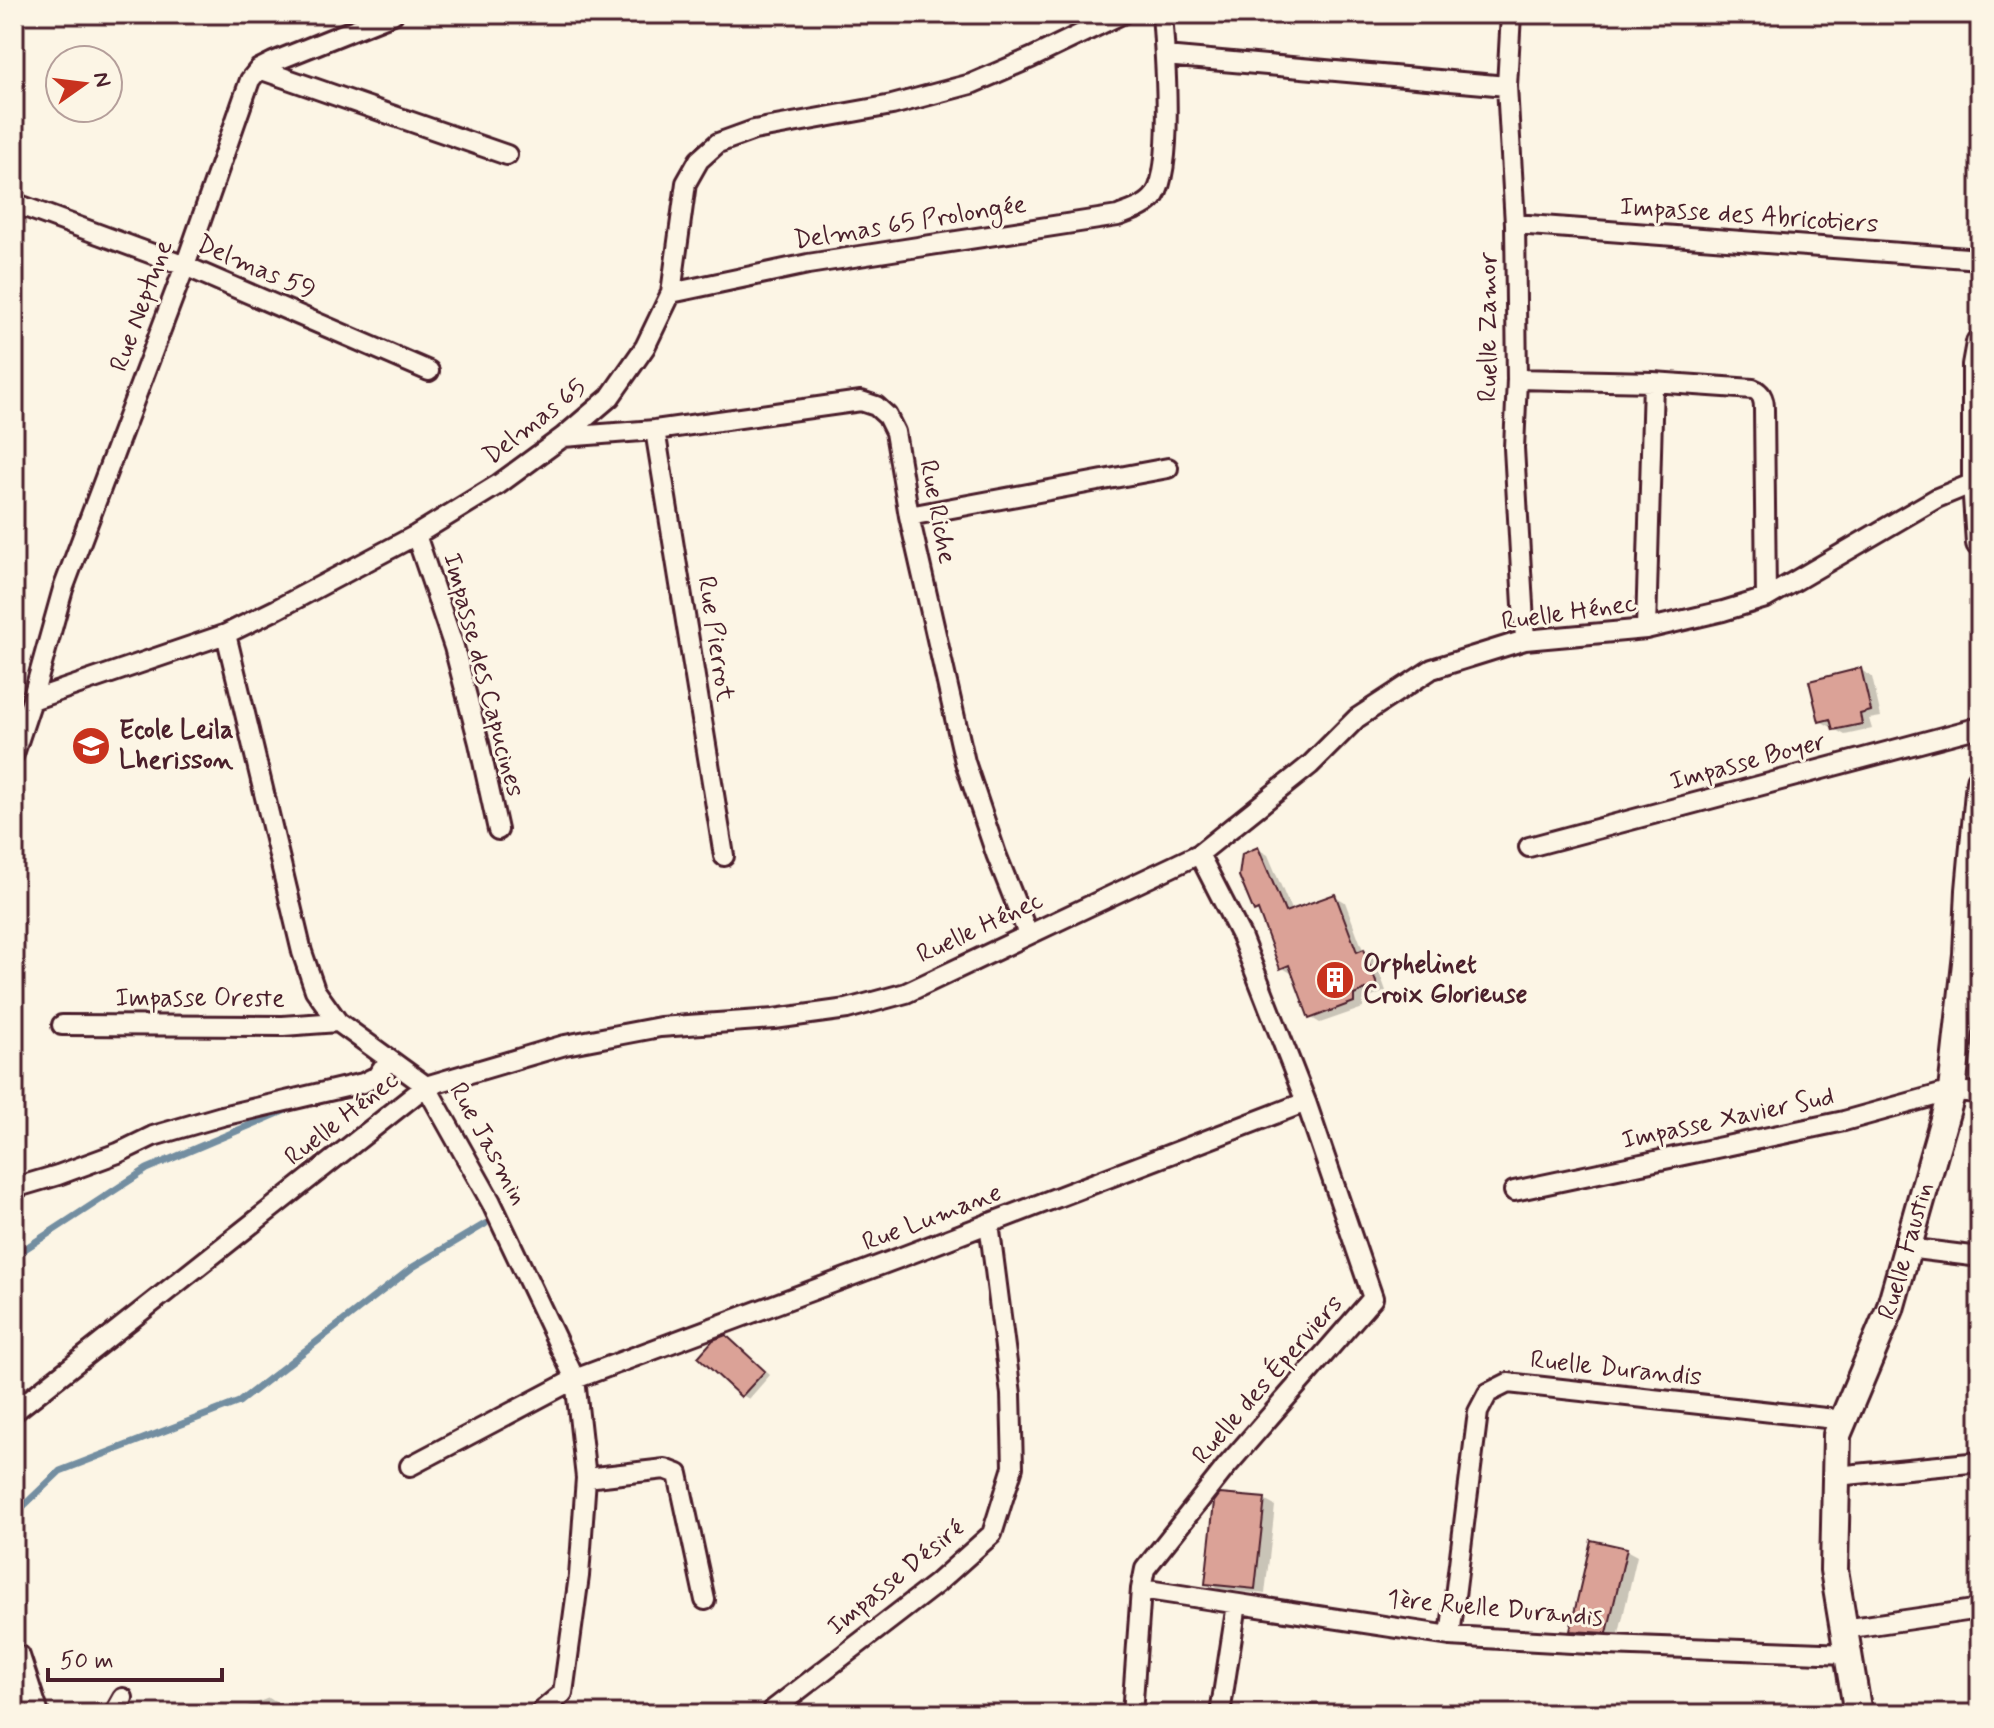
<svg xmlns="http://www.w3.org/2000/svg" width="1994" height="1728" font-family="Mynerve,sans-serif">
  <rect width="100%" height="100%" fill="#fcf5e5"/>
  <filter id="ink" filterUnits="userSpaceOnUse"><feTurbulence type="fractalNoise" baseFrequency=".0125" numOctaves="2"/><feDisplacementMap in="SourceGraphic" scale="16" xChannelSelector="R" yChannelSelector="G"/><feConvolveMatrix kernelMatrix="1 2 1 2 8 2 1 2 1" color-interpolation-filters="sRGB"/></filter>
  <g filter="url(#ink)">
    <!-- shadow -->
    <path fill="#0003" d="M1861 670 1872 677 1881 717 1869 719 1872 729 1845 735 1834 729V726L1831 727 1820 721Z
      M1258 849 1268 855 1292 912 1335 896 1345 902 1363 950 1374 957 1386 991 1363 1001V1008L1320 1023 1310 1017 1294 972 1291 973 1281 967 1262 914 1256 911Z
      M726 1337 733 1342 770 1375 749 1399 742 1395Z
      M1264 1500 1275 1506 1265 1594 1218 1589 1207 1582Z
      M1626 1550 1637 1556 1618 1638 1583 1636 1572 1630Z
      M269 1698 280 1705 283 1714H226Z"/>
    <g fill="none" stroke-linecap="round" stroke-linejoin="round">
      <!-- stream -->
      <path stroke="#738ea1" stroke-width="7" d="M14 1256 147 1169 293 1107
        M14 1515 60 1471 239 1402 413 1267 485 1224"/>
    </g>
    <!-- building -->
    <path fill="#dba297" stroke="#4a1f2b" stroke-width="2" d="M1861 668 1871 711 1860 714 1862 724 1833 730 1830 719 1819 722 1809 681Z
      M1258 847 1285 912 1335 894 1357 952 1364 949 1377 985 1354 995V1002L1309 1019 1289 965 1280 969 1258 910 1254 912 1239 876 1242 854Z
      M726 1335 765 1371 741 1397 698 1357 713 1340Z
      M1220 1494 1265 1498 1255 1589 1205 1584 1214 1502Z
      M1591 1540 1627 1548 1607 1633 1570 1631Z"/>
    <g fill="none" stroke-linecap="round" stroke-linejoin="round">
      <!-- street casing -->
      <g stroke="#4a1f2b" stroke-width="24">
        <path id="street" d="M1511 14 1507 86 1515 224 1517 379 1514 448 1525 640
          M1165 56 1507 86
          M259 69 507 155
          M14 203 185 266 429 371
          M1515 224 1980 259
          M671 293 808 264 1118 216C1130 211 1147 207 1155 195 1174 166 1165 52 1162 14
          M1517 379 1653 382 1646 629
          M1653 382 1753 389C1763 393 1764 401 1764 409L1766 598
          M655 430 724 856
          M563 437 655 430 861 401 876 406 887 416 895 432 909 516 965 762 996 854 1028 934
          M909 516 1168 468
          M416 535 454 647 479 743 498 830
          M226 634 302 952 315 990 338 1022 426 1086 491 1202 575 1379 586 1478 579 1576 563 1693 538 1714
          M32 700 226 634 277 609 416 535 499 484 563 437 610 397 645 347 671 293 686 183 699 160 718 143 754 130 892 105 971 84 1031 58 1122 14
          M14 754 32 700 63 589 185 266 250 80 259 69 273 62 393 14
          M1529 847 1980 727
          M62 1025 283 1026 338 1022
          M14 1188 58 1175 118 1153 153 1136 222 1116 363 1083 377 1076 389 1059
          M1514 1191 1844 1121 1952 1091 1980 1093
          M1907 1248 1980 1257
          M14 1412 426 1086 565 1045 660 1027 774 1019 847 1009 906 993 1199 854 1310 765 1357 718 1432 669 1525 640 1646 629 1723 611 1766 598 1937 498 1976 482
          M410 1466 575 1379 899 1258 1306 1102
          M1836 1476 1980 1462
          M586 1478 665 1469 678 1474 705 1600
          M1141 1589 1450 1636 1607 1645 1848 1654
          M1844 1629 1980 1609
          M1450 1636 1478 1412 1488 1393 1508 1383 1844 1420
          M20 1656 39 1714
          M774 1709 936 1584 992 1534 1013 1467 1011 1394 989 1223
          M114 1714 123 1698
          M1132 1714 1141 1589 1145 1569 1225 1468 1373 1298 1306 1102 1241 936 1199 854
          M1220 1714 1237 1604"/>
      </g>
      <!-- secondary casing -->
      <g stroke="#4a1f2b" stroke-width="32">
        <g id="secondary">
          <path d="M1980 343 1976 365V482L1980 543"/>
          <path id="s1" d="M1858 1714 1834 1570 1837 1435 1890 1309 1952 1091 1967 954 1970 890 1980 781"/>
        </g>
      </g>
      <!-- street -->
      <use href="#street" stroke="#fcf5e5" stroke-width="18"/>
      <!-- secondary -->
      <use href="#secondary" stroke="#fcf5e5" stroke-width="26"/>
    </g>
  </g>
  <!-- icons -->
  <defs>
    <g id="school-disc" transform="scale(2)"><circle r="9.5" fill="#c8321e" stroke="#fcf5e5"/><path d="M0-5L7-2L0 1L-7-2ZM-4 1L0 2.5L4 1V4Q0 6-4 4Z" fill="#fff"/></g>
    <g id="building-disc" transform="scale(2)"><circle r="9.5" fill="#c8321e" stroke="#fcf5e5"/><path d="M-4-6H4V6H1V3H-1V6H-4ZM-2.5-4.3h1.7v1.8h-1.7ZM.8-4.3h1.7v1.8H.8ZM-2.5-1h1.7V.8h-1.7ZM.8-1h1.7V.8H.8Z" fill="#fff"/></g>
  </defs>
  <g fill-rule="evenodd">
    <use href="#school-disc" x="91" y="746"/>
    <use href="#building-disc" x="1335" y="980"/>
  </g>
  <g text-anchor="middle" dominant-baseline="central" stroke-width="6" stroke-linejoin="round" paint-order="stroke">
    <!-- street labels -->
    <g font-size="26" fill="#4a1f2b" stroke="#fcf5e5">
      <text transform="translate(1749 216) rotate(4)">Impasse des Abricotiers</text>
      <text transform="translate(910 223) rotate(-9)">Delmas 65 Prolongée</text>
      <text transform="translate(256 268) rotate(23)">Delmas 59</text>
      <text transform="translate(142 306) rotate(-70)">Rue Neptune</text>
      <text transform="translate(1489 327) rotate(-90)">Ruelle Zamor</text>
      <text transform="translate(535 422) rotate(-38)">Delmas 65</text>
      <text transform="translate(937 512) rotate(79)">Rue Riche</text>
      <text transform="translate(1569 613) rotate(-8)">Ruelle Hénec</text>
      <text transform="translate(715 639) rotate(81)">Rue Pierrot</text>
      <text transform="translate(483 675) rotate(75)">Impasse des Capucines</text>
      <text transform="translate(1748 762) rotate(-15)">Impasse Boyer</text>
      <text transform="translate(980 928) rotate(-25)">Ruelle Hénec</text>
      <text x="200" y="999">Impasse Oreste</text>
      <text transform="translate(342 1119) rotate(-38)">Ruelle Hénec</text>
      <text transform="translate(1728 1119) rotate(-12)">Impasse Xavier Sud</text>
      <text transform="translate(488 1144) rotate(61)">Rue Jasmin</text>
      <text transform="translate(932 1218) rotate(-21)">Rue Lumane</text>
      <text stroke="none"><textPath href="#s1" startOffset="478">Ruelle Faustin</textPath></text>
      <text transform="translate(1616 1369) rotate(6)">Ruelle Durandis</text>
      <text transform="translate(1268 1380) rotate(-49)">Ruelle des Éperviers</text>
      <text transform="translate(896 1578) rotate(-39)">Impasse Désiré</text>
      <text transform="translate(1495 1609) rotate(5)">1ère Ruelle Durandis</text>
    </g>
    <!-- poi labels -->
    <g font-size="26" font-weight="bold" fill="#4a1f2b" stroke="#fcf5e5" text-anchor="start">
      <text x="119" y="731">Ecole Leila<tspan x="119" dy="30">Lherisson</tspan></text>
      <text x="1363" y="965">Orphelinet<tspan x="1363" dy="30">Croix Glorieuse</tspan></text>
    </g>
  </g>
  <!-- margin -->
  <rect width="1994" height="1728" fill="none" stroke="#fcf5e5" stroke-width="48"/>
  <rect x="24" y="24" width="1946" height="1680" fill="none" stroke="#4a1f2b" stroke-width="3" filter="url(#ink)"/>
  <!-- north arrow -->
  <g transform="translate(84 84) rotate(76)"><circle r="38" fill="#fcf5e5" stroke="#b59f9b" stroke-width="2"/>
  <path d="M0-6L14 30L0 20L-14 30Z" fill="#c8321e"/>
  <text y="-12" font-size="22" font-weight="bold" text-anchor="middle" fill="#4a1f2b">N</text>
  </g>
  <!-- scale -->
  <path d="M48 1668v12h174v-12" fill="none" stroke="#4a1f2b" stroke-width="4"/>
  <text x="60" y="1668" font-size="24" fill="#4a1f2b" stroke="#fcf5e5" stroke-width="6" paint-order="stroke">50 m</text>
</svg>
